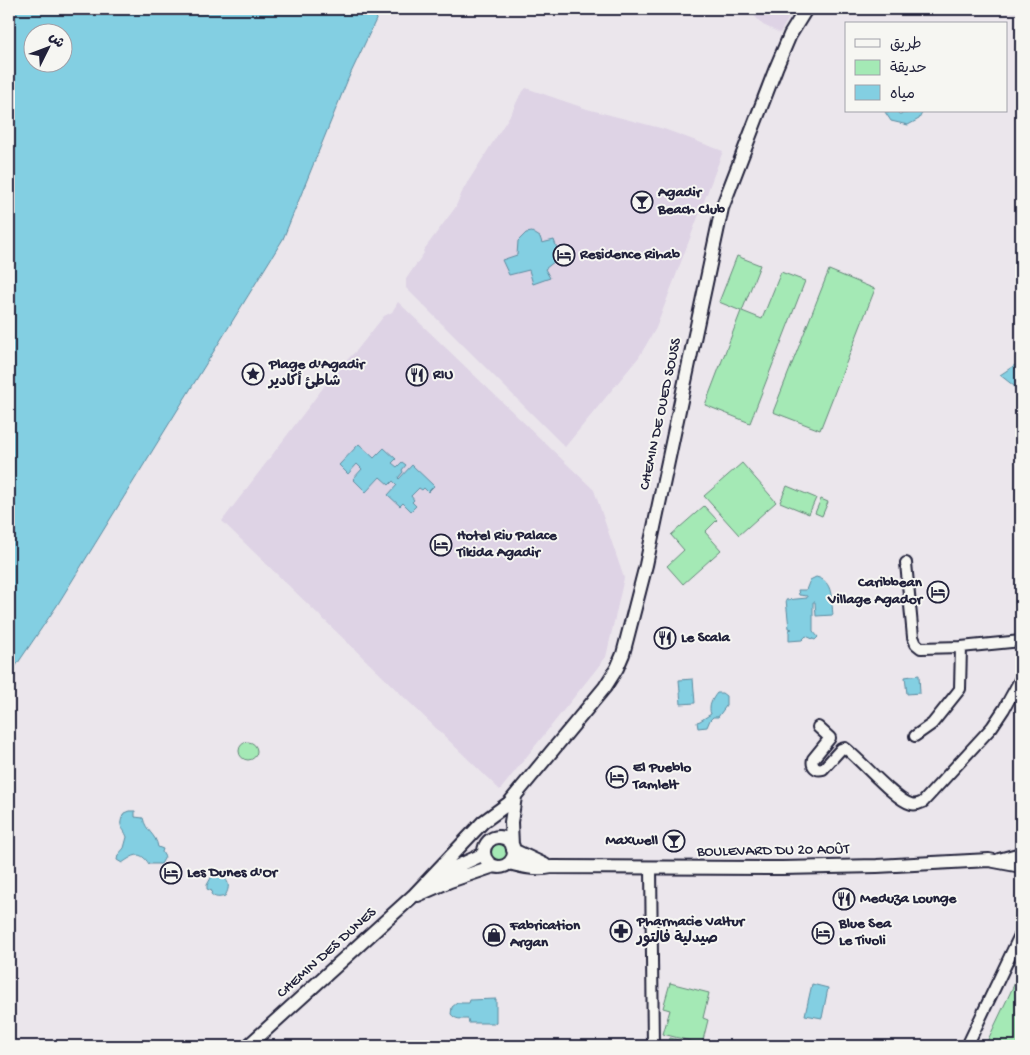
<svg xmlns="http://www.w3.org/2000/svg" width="1030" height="1055" font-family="'Gochi Hand','Playpen Sans Arabic',sans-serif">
  <rect width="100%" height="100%" fill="#ebe6ec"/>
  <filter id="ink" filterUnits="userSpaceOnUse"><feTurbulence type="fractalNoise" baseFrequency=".02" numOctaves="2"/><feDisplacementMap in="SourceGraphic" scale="10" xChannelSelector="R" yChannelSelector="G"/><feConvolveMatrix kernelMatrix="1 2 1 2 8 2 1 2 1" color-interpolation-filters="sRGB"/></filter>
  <g filter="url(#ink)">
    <!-- built -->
    <path fill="#ded3e5" d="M748 9H794L780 33 763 25Z
      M526 88 587 109 664 129 723 151 656 328 639 357 565 447 406 288V279L424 253 423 251 455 208 464 188 512 112 520 95Z
      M398 302 594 490 624 578 606 657 500 790 222 521 335 372 357 350 384 316 392 312Z"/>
    <!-- green -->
    <path fill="#a4e9b5" stroke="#638678" d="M1021 152V202H1020L1017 153Z
      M737 256 760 265 742 311 762 319 781 272 805 281 750 423 705 405 741 311 719 302Z
      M829 270 875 289 820 430 773 412Z
      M742 463 776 502 739 535 704 496Z
      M787 486 816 498 809 514 780 502Z
      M821 499 828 502 822 516 815 513Z
      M704 506 717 520 705 532 721 550 683 584 667 566 684 550 671 535Z
      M239 751a9 9 0 1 1 18 0a9 9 0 1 1-18 0Z
      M491 853a9 9 0 1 1 18 0a9 9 0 1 1-18 0Z
      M1021 970V1046H985Z
      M670 983 709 993 703 1018 708 1020 702 1044 663 1034 670 1010 663 1008Z
      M670 1038 703 1046H668Z"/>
    <!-- water -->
    <path fill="#83cfe2" stroke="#5c8a9f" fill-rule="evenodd" d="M9 9H381L348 79 283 239 56 607 9 676ZM32 32H62V62H32Z
      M896 111 899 114 907 113V111H923L919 119 908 125 891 121 885 112Z
      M532 232 540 237 542 243 554 240 560 257 545 269 550 278 533 284 529 270 509 275 502 260 517 255 518 241 526 233Z
      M1015 365 1019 371 1018 375 1021 382 1020 397 1014 386 1000 375Z
      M359 444 374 458 384 448 396 459 392 463 397 467 402 462 406 465 402 470 403 472 398 478 399 479 412 465 434 486 428 492 424 488 422 490 419 488 411 496 414 500 412 502 416 506 411 511 403 503 400 506 388 495 397 485 393 481 389 485 380 477 366 492 353 479 362 469 357 464 348 474 339 465Z
      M816 577C834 581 831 600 833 615L816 616 815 602H813V631L818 637 815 640 806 636 802 640 789 641V630L792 629 789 628 786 600 807 598V596L799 595 798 590H806L810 580Z
      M919 675 920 693 907 694 905 677Z
      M693 679 695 703 681 704 679 680Z
      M717 693H722L726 696V706L718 717H713L710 720 707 727 698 728 697 722 700 721 711 714C708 707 712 699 717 693Z
      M129 811H135V817L143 818C146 832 156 834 158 847L163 849 162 852 165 857 161 864H149C140 850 134 855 122 863L117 860 118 855 124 848 127 837C123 826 117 828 124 813Z
      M218 874C229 879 231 886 225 896 219 898 215 898 211 894L212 891 207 889V885L212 876Z
      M812 984 828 988 822 1018 805 1015Z
      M496 999V1023H469L468 1019C462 1019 455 1020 451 1014L452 1007 457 1003H469L470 1000Z"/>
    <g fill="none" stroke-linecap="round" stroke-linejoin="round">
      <!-- minor casing -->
      <g stroke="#22223b" stroke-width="14">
        <path id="minor" d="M906 563 913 637 916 644 921 648 961 647
          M818 727 830 738 813 759C811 766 816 771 823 769L841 749 845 748C861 760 895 800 911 804 915 805 919 804 923 802L992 727 1004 709 1021 678
          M915 736 932 724 960 689 961 647 1021 641
          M651 868 653 1046
          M967 1046 1021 933"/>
      </g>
      <!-- tertiary casing -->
      <g stroke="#22223b" stroke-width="16">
        <path id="tertiary" d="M484 852a15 15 0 1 1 30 0a15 15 0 1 1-30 0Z
          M512 846 511 822 515 797
          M513 850 545 865
          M999 860 1021 854
          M509 863C524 867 536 870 552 867L782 868 877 866 989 860 1021 866
          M434 877 484 854
          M418 895 450 881 494 866
          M248 1046 413 896 483 822 509 803 605 687 617 668 623 654 646 565 722 208 776 68 790 35 806 9"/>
      </g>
      <!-- minor -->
      <use href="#minor" stroke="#f6f6f2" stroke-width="10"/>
      <!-- tertiary -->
      <use href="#tertiary" stroke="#f6f6f2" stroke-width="12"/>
    </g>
  </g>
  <!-- icons -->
  <defs>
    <g id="bar-ring" transform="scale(1.125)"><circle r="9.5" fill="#f6f6f2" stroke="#22223b" stroke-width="1.5"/><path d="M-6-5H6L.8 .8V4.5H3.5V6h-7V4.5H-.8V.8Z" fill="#22223b"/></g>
    <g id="hotel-ring" transform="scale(1.125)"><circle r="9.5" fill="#f6f6f2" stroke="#22223b" stroke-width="1.5"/><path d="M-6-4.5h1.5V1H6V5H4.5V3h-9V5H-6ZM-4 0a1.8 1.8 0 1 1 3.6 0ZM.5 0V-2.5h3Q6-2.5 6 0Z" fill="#22223b"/></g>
    <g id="sight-ring" transform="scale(1.125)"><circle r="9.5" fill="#f6f6f2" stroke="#22223b" stroke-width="1.5"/><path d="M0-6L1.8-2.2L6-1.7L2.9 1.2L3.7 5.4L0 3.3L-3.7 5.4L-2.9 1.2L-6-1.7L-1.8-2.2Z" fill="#22223b"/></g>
    <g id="restaurant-ring" transform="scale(1.125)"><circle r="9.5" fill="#f6f6f2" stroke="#22223b" stroke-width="1.5"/><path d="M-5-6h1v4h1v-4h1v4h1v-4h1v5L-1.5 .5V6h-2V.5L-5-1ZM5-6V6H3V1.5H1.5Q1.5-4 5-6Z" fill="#22223b"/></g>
    <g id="pharmacy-ring" transform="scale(1.125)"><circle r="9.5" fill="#f6f6f2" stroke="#22223b" stroke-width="1.5"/><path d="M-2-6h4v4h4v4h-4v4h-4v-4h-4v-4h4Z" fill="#22223b"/></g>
    <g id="shop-ring" transform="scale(1.125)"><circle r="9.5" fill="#f6f6f2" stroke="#22223b" stroke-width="1.5"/><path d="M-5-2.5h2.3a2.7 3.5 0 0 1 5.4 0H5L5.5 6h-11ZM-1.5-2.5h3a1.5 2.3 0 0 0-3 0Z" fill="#22223b"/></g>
  </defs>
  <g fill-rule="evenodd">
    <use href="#bar-ring" x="642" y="202"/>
    <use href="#hotel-ring" x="564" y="255"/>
    <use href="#sight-ring" x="253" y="374"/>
    <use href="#restaurant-ring" x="417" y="375"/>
    <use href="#hotel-ring" x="441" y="545"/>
    <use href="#hotel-ring" x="938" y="592"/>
    <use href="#restaurant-ring" x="665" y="638"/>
    <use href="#hotel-ring" x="617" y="777"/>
    <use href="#bar-ring" x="674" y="841"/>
    <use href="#hotel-ring" x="171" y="873"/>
    <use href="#restaurant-ring" x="844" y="899"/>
    <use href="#pharmacy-ring" x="621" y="931"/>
    <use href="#hotel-ring" x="823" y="933"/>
    <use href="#shop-ring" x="494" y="935"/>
  </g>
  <g text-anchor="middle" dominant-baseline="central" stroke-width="4" stroke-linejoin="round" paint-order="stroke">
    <!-- poi labels -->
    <g font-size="15" font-weight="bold" fill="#22223b" stroke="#f6f6f2" text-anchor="start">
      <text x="658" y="193">Agadir<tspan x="658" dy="17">Beach Club</tspan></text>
      <text x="580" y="255">Residence Rihab</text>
      <text x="269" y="365">Plage d'Agadir<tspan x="269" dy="17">شاطئ أكادير</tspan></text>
      <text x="433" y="375">RIU</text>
      <text x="457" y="536">Hotel Riu Palace<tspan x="457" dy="17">Tikida Agadir</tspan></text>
      <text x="922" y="583" text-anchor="end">Caribbean<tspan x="922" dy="17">Village Agador</tspan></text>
      <text x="681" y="638">Le Scala</text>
      <text x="633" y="768">El Pueblo<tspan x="633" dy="17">Tamlelt</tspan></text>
      <text x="658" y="841" text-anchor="end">Maxwell</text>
      <text x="187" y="873">Les Dunes d'Or</text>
      <text x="860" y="899">Meduza Lounge</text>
      <text x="637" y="922">Pharmacie Valtur<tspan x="637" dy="17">صيدلية فالتور</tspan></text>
      <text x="839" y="924">Blue Sea<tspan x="839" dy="17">Le Tivoli</tspan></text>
      <text x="510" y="926">Fabrication<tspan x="510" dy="17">Argan</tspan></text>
    </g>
    <!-- street labels -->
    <g font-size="15" fill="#22223b" stroke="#f6f6f2">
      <text transform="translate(661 414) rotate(-78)">CHEMIN DE OUED SOUSS</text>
      <text transform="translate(773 851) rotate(-1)">BOULEVARD DU 20 AOÛT</text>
      <text transform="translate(327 953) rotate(-42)">CHEMIN DES DUNES</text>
    </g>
  </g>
  <!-- margin -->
  <rect width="1030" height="1055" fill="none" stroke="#f6f6f2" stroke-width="30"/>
  <rect x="15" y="15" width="1000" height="1025" fill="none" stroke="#22223b" stroke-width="2" filter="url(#ink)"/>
  <!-- legend -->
  <rect x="845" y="22" width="162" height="90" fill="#f6f6f2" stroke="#a1a1a9"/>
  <rect x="855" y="39" width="25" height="8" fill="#f6f6f2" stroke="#a1a1a9"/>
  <text x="890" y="48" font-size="15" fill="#22223b">طريق</text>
  <rect x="855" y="60" width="25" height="15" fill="#a4e9b5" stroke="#a1a1a9"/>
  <text x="890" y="72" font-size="15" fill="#22223b">حديقة</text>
  <rect x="855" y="85" width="25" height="15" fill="#83cfe2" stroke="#a1a1a9"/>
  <text x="890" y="98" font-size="15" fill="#22223b">مياه</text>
  <!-- north arrow -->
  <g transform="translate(48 48) rotate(48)"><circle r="24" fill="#f6f6f2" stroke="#a1a1a9"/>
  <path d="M0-4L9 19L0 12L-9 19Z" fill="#22223b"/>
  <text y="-8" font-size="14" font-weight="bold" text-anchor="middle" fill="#22223b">ش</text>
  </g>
</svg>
